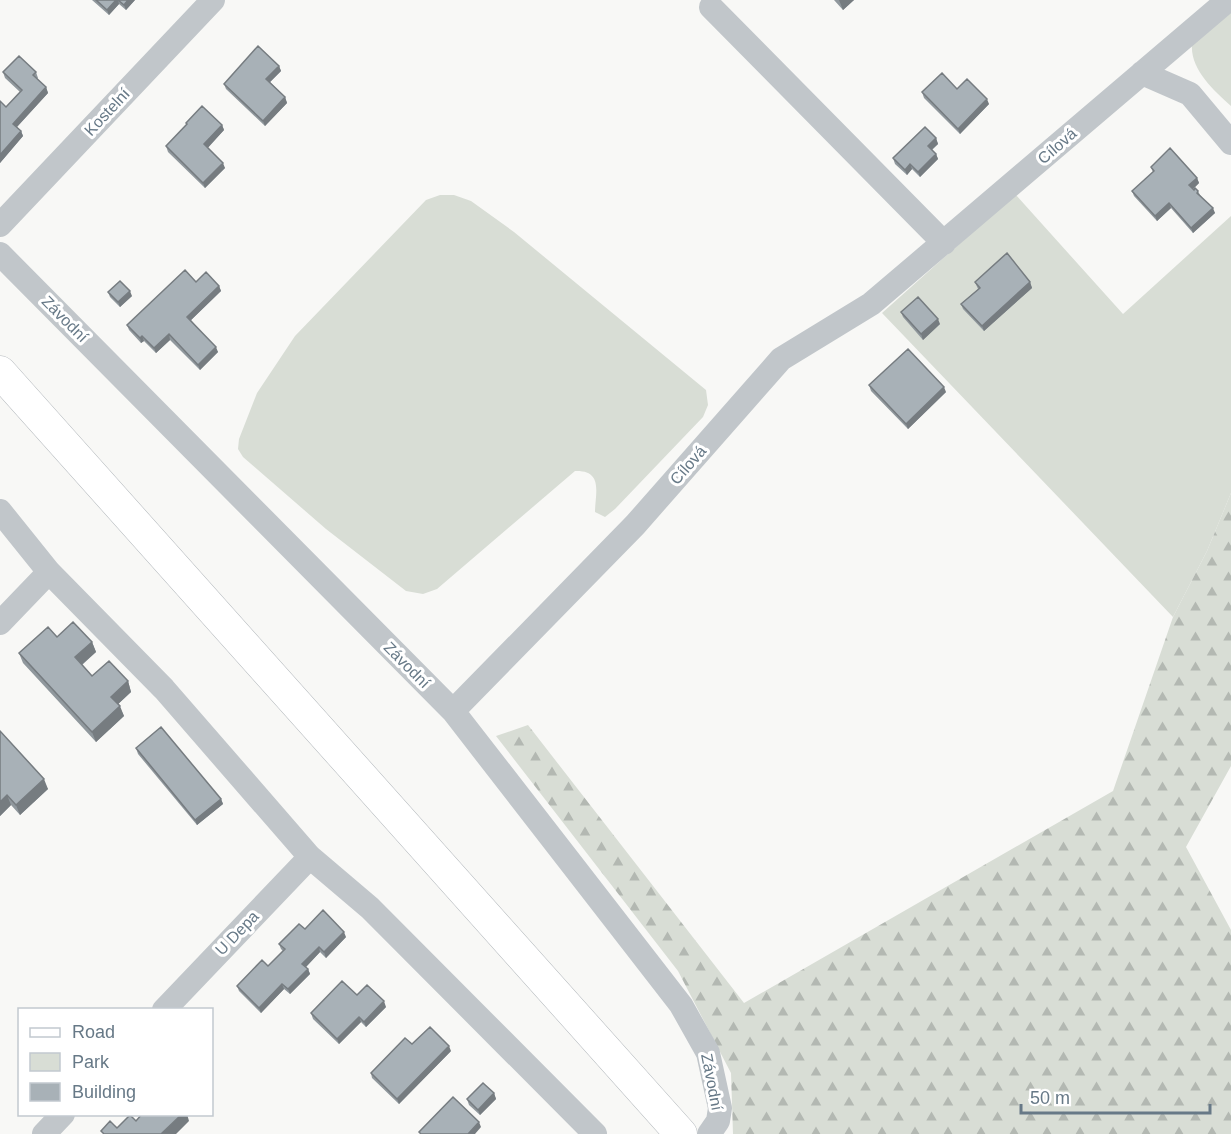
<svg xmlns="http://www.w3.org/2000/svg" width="1231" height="1134" font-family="Arial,sans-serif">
  <defs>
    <pattern id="forest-firs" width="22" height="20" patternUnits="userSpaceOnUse" patternTransform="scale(1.5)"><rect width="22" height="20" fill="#d8ddd5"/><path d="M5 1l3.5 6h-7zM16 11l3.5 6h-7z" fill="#b3b8b2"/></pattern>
  </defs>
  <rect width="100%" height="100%" fill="#f8f8f6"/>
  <!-- green -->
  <path fill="#d8ddd5" d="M1231 8V106C1213 90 1190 69 1192 44Z
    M1015 194 1123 314 1231 216V493L1207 551 1173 617 882 313Z
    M440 195H454L471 201 514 232 706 390 708 405 703 417 615 509 605 517 595 512C595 494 604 470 575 471L437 589 423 594 406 591 326 529 243 457 238 449 239 439 257 393 295 336 426 200Z"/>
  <!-- forest -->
  <path fill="url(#forest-firs)" d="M1231 493V766L1186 847 1231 930V1134H733L731 1073 678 971 496 736 528 725 744 1003 1113 791 1173 617 1207 551Z"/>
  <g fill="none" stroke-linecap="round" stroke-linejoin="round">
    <!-- major casing -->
    <g stroke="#b3b8bc" stroke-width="33">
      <path id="major" d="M0 372 681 1134"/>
    </g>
    <!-- minor -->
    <path stroke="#c1c6ca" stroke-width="24" d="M711 7 944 243
      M1142 73 1190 94 1231 143
      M0 225 213 0
      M0 254 453 711 681 1005 708 1053 720 1108 718 1121 709 1134
      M0 511 49 572 164 689 310 857 370 908 595 1134
      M0 623 49 572
      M453 711 635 525 781 359 871 304 1228 0
      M164 1010 310 857
      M44 1134 63 1114"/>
    <!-- major -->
    <use href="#major" stroke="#fff" stroke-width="32"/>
  </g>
  <!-- wall -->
  <path fill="#90989d" d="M92 0H135L126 10 119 4 109 15Z
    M834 0H854L843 10Z
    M279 66 281 71 270 82 285 97 287 103 265 126 226 89 224 84Z
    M3 72H36L38 78 37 79 46 87 48 93 17 127 21 131 23 136 0 163V101L6 107 20 92 5 78Z
    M957 89 989 104 960 134 924 98 922 92Z
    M186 123 222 125 224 130 207 148 225 168 205 188 168 152 166 146 187 125Z
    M936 138 938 144 932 150 936 154 938 159 920 177 912 169 907 175 895 164 893 158Z
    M1151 167 1197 178 1199 183 1193 189 1198 191 1200 195 1215 213 1193 233 1171 208 1157 221 1134 196 1132 191 1153 172Z
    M975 282H1030L1032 288 984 331 963 309 961 304 978 289Z
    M219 286 221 291 191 320 218 352 200 370 170 340 156 353 144 341 141 343 129 330 127 325Z
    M108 292 132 296 120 307 110 297Z
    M901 312 940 324 923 340 903 317Z
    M869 385 946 392 908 429 871 391Z
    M57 637 92 642 96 652 82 665 92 676 128 681 131 692 118 704 124 716 96 742 23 663 19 653Z
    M0 731 48 789 20 815 11 805 0 816Z
    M136 748 221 799 223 804 197 825 138 754Z
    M305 929 346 937 326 958 320 952 306 967 308 969 310 974 290 994 284 989 261 1013 239 991 237 986 268 966 283 951 281 949 279 944Z
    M357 995 386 1007 366 1027 361 1022 339 1044 313 1019 311 1013Z
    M451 1051 399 1104 372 1078 371 1073Z
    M494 1093 496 1099 480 1115 469 1105 467 1099Z"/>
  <!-- shaded-wall -->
  <path fill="#767c80" d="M116 0H118L119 4 109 15 107 10Z
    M128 0H135L126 10 124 5Z
    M839 0H854L843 10Z
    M279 66 281 71 268 84 266 79Z
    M46 87 48 93 15 129 13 124Z
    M285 97 287 103 265 126 263 121Z
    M987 99 989 104 960 134 958 129Z
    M222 125 224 130 206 150 204 144Z
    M21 131 23 136 0 163V155Z
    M936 138 938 144 930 151 928 146Z
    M936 154 938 159 920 177 918 172Z
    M223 163 225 168 205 188 203 183Z
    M910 164 912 169 907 175 905 170Z
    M1197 178 1199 183 1191 191 1189 185Z
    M1169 203 1171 208 1157 221 1155 216Z
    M1213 208 1215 213 1193 233 1191 228Z
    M1030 282 1032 288 984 331 982 326Z
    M219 286 221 291 189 322 187 317Z
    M130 291 132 296 120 307 118 302Z
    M938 319 940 324 923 340 921 334Z
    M169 334 170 340 156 353 154 348Z
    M142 336 144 341 141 343 140 338Z
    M216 347 218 352 200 370 198 365Z
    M944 387 946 392 908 429 906 424Z
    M92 642 96 652 79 667 75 657Z
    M128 681 131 692 115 707 111 697Z
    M120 706 124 716 96 742 92 732Z
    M44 779 48 789 20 815 16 805Z
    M7 795 11 805 0 816V802Z
    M221 799 223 804 197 825 195 820Z
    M344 932 346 937 326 958 324 952Z
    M319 947 320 952 304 969 302 964Z
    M308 969 310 974 290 994 288 989Z
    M282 984 284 989 261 1013 259 1008Z
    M384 1001 386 1007 366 1027 364 1022Z
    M359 1017 361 1022 339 1044 337 1039Z
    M449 1046 451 1051 399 1104 397 1099Z
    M494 1093 496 1099 480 1115 478 1110Z
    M182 1114H187L189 1121 176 1134H161Z
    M479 1122 481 1127 475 1134H468Z"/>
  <!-- building -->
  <path fill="#a8b1b7" stroke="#767c80" stroke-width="1.5" d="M96 0H116L107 10Z
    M118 0H128L124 5Z
    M258 46 279 66 266 79 285 97 263 121 224 84Z
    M19 56 36 72 33 75 46 87 13 124 21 131 0 155V101L6 107 22 90 3 72Z
    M942 73 957 89 967 79 987 99 958 129 922 92Z
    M202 106 222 125 204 144 223 163 203 183 166 146 187 124 186 123Z
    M925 127 936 138 928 146 936 154 918 172 910 164 905 170 893 158Z
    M1170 148 1197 178 1189 185 1194 190 1195 188 1198 191 1197 193 1213 208 1191 228 1169 203 1155 216 1132 191 1154 171 1151 167Z
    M1007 253 1030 282 982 326 961 304 980 288 975 282Z
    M185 270 196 282 206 272 219 286 187 317 216 347 198 365 169 334 154 348 142 336 140 338 127 325Z
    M120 281 130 291 118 302 108 292Z
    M918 297 938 319 921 334 901 312Z
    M908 349 944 387 906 424 869 385Z
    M73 622 92 642 75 657 84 667 92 676 109 661 128 681 111 697 120 706 92 732 19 653 48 627 57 637Z
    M161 727 221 799 195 820 136 748Z
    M0 731 44 779 16 805 7 795 0 802Z
    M323 910 344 932 324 952 319 947 302 964 308 969 288 989 282 984 259 1008 237 986 262 960 268 966 285 949 279 944 299 924 305 929Z
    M342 981 357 995 367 985 384 1001 364 1022 359 1017 337 1039 311 1013Z
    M430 1027 449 1046 397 1099 371 1073 405 1038 412 1044Z
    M483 1083 494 1093 478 1110 467 1099Z
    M453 1097 479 1122 468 1134H421L419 1132Z
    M142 1114H182L161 1134H104L101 1131 110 1121 117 1128 130 1115 136 1121Z"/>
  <g text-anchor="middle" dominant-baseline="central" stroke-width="6" stroke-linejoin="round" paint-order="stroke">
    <!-- street labels -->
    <g font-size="16" fill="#677987" stroke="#fff">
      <text transform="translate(107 112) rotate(-47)">Kostelní</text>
      <text transform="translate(1057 146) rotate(-41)">Cílová</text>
      <text transform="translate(65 319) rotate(45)">Závodní</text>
      <text transform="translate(688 465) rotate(-49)">Cílová</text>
      <text transform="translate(407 665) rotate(45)">Závodní</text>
      <text transform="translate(237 933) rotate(-46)">U Depa</text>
      <text transform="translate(712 1082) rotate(79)">Závodní</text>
    </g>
  </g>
  <!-- legend -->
  <rect x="18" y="1008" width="195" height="108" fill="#ffffff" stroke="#c2c9cf" stroke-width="1.5"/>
  <rect x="30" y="1028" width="30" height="9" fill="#ffffff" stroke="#c2c9cf" stroke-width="1.5"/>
  <text x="72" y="1038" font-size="18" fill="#677987">Road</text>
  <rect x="30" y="1053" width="30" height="18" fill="#d8ddd5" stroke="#c2c9cf" stroke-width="1.5"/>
  <text x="72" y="1068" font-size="18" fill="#677987">Park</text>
  <rect x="30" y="1083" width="30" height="18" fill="#a8b1b7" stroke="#c2c9cf" stroke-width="1.5"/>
  <text x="72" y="1098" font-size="18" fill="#677987">Building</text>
  <!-- scale -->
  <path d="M1021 1104v9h189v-9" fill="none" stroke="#677987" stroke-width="3"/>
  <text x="1030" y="1104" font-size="18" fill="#677987" stroke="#ffffff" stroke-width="4.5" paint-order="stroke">50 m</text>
</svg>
